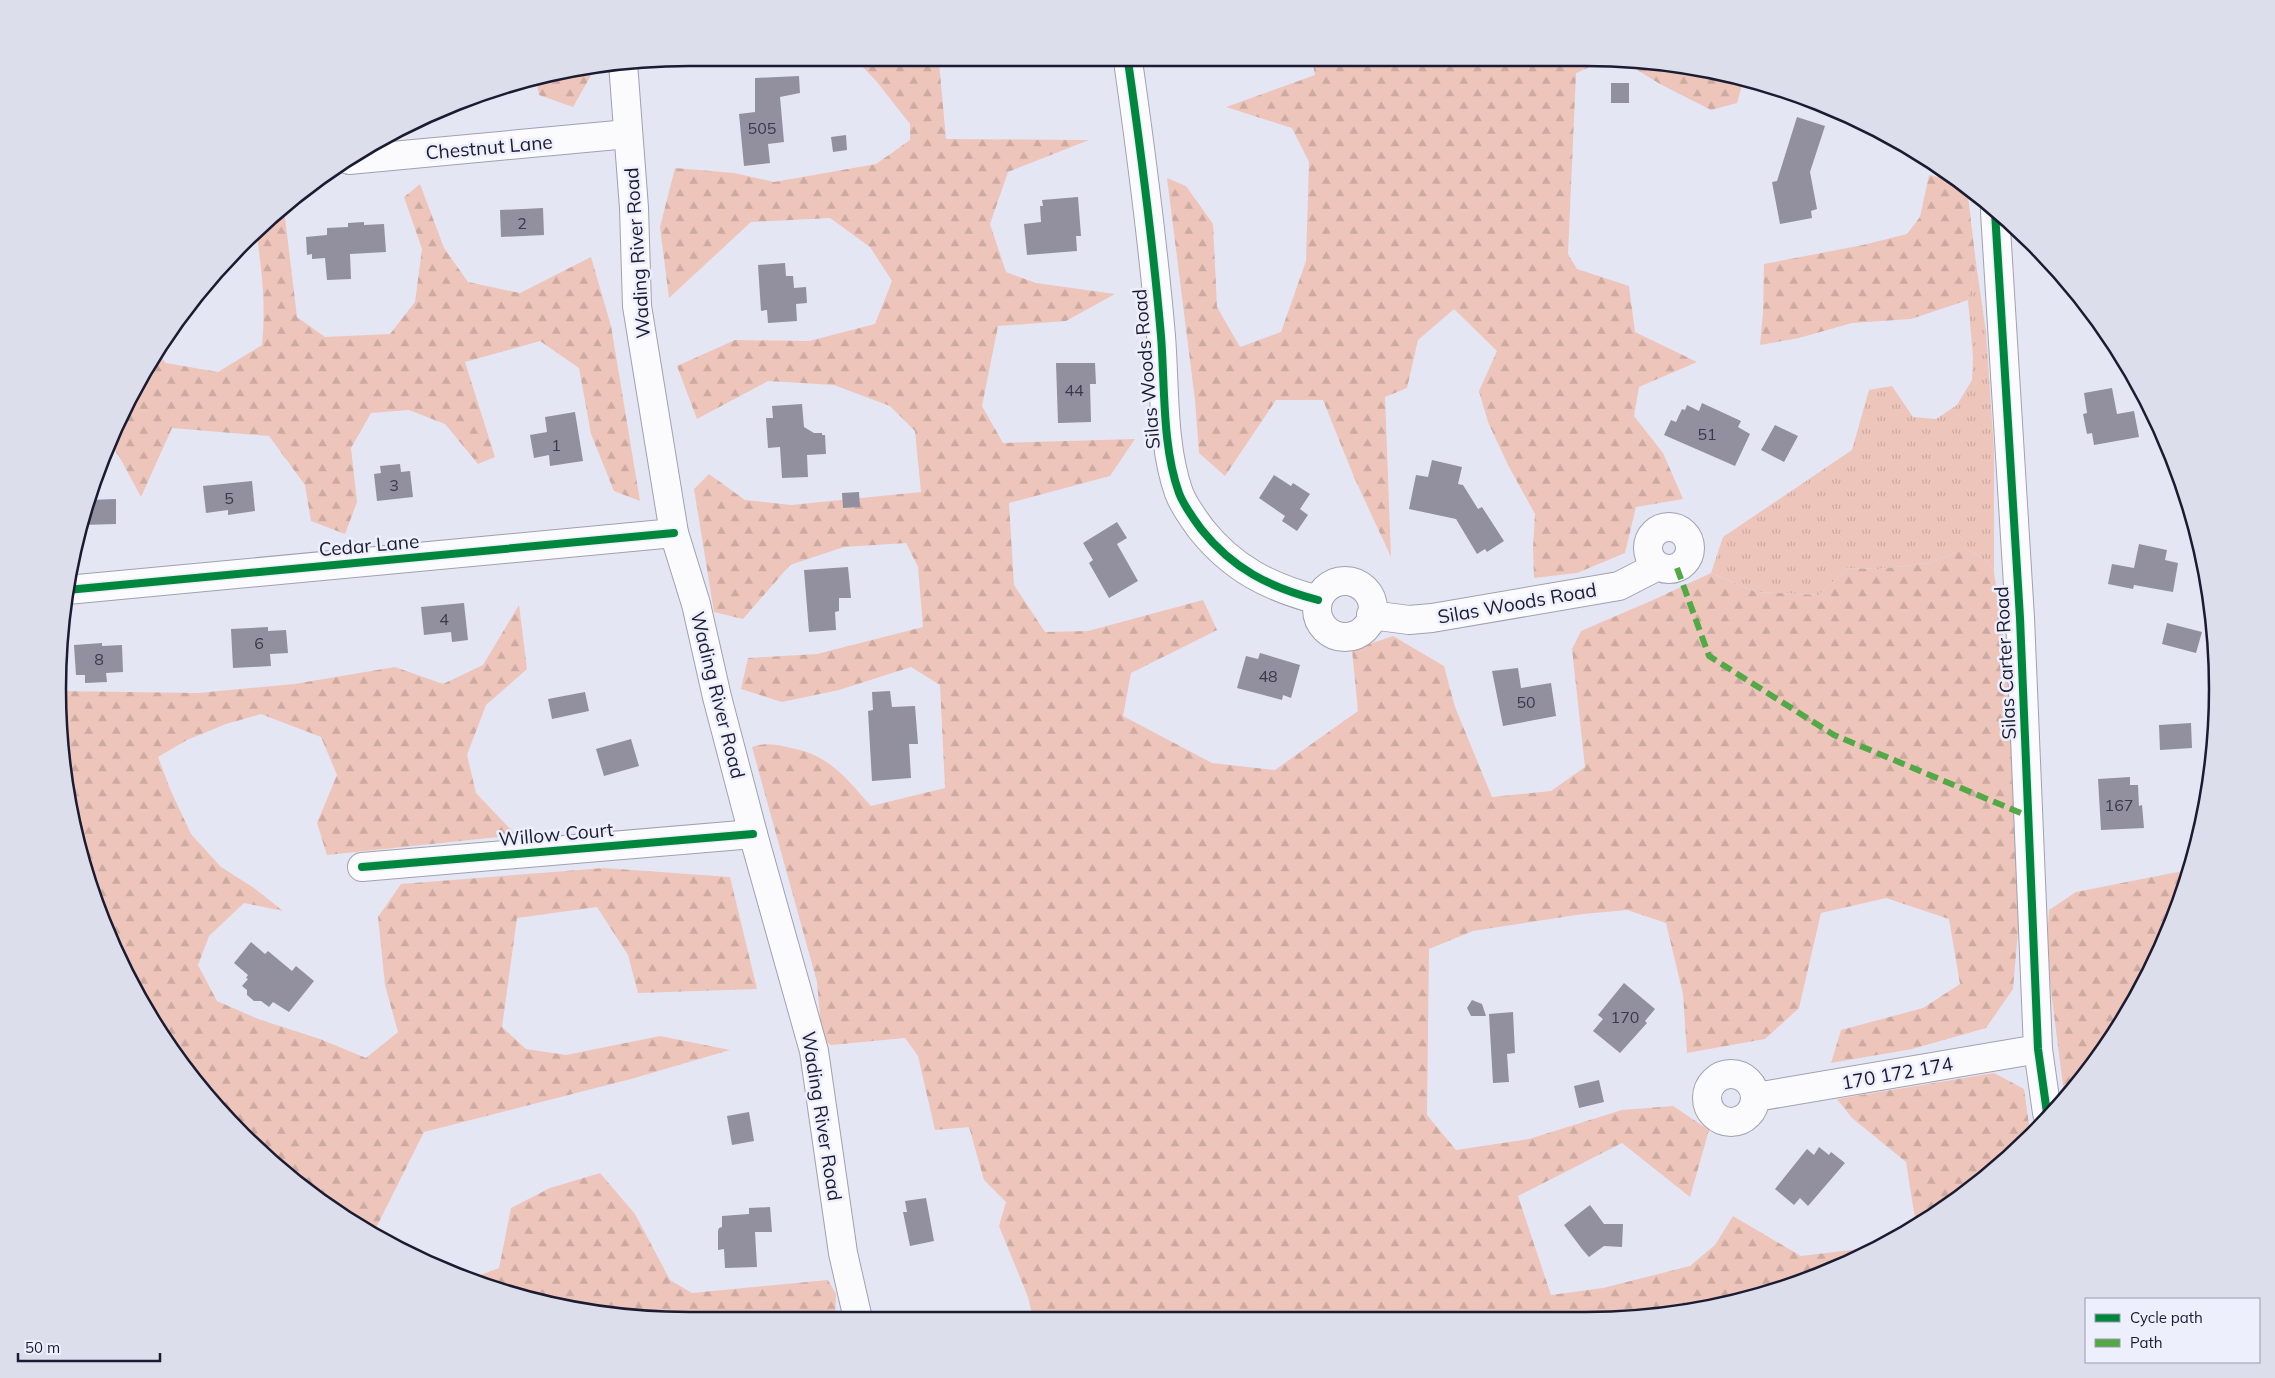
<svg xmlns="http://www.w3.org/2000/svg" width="2275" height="1378" font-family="Mulish,sans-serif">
  <defs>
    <pattern id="grass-tufts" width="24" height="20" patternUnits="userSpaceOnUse" patternTransform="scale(1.25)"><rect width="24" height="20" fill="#eec5bb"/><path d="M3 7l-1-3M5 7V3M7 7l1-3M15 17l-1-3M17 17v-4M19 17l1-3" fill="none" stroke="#cca9a1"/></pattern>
    <pattern id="forest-firs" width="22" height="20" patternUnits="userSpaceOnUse" patternTransform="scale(1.25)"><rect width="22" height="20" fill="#eec5bb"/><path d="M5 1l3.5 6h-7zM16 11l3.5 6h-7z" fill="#cca9a1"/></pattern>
  </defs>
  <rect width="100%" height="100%" fill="#e5e6f4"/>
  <!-- grass -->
  <path fill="url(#grass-tufts)" d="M1976 263 1986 332 1994 450V572L1988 562 1966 548 1930 563 1878 569 1847 568 1819 595 1756 592 1711 573 1723 537 1852 450 1869 390 1892 386 1913 417 1936 419 1957 405 1972 380 1973 357 1968 300Z"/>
  <!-- forest -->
  <path fill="url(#forest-firs)" d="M1608 59 1576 73 1568 254 1577 269 1629 286 1635 332 1697 362 1639 387 1634 416 1663 453 1683 499 1636 507 1625 553 1577 573 1534 578 1533 548 1535 514 1508 465 1488 422 1479 391 1497 351 1454 309 1418 340 1407 388 1385 397 1391 557 1354 477 1323 400H1276L1225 476 1199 453 1195 400 1167 178 1186 186 1213 224 1217 307 1240 347 1281 332 1306 261 1309 162 1292 128 1226 107 1315 75 1312 60Z
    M1619 59H1628L1743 82 1737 103 1711 110 1660 84Z
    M858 62H939L946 139 1089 140 1008 172 990 224 1006 272 1036 283 1115 294 1066 321 998 326 982 406 1003 443 1135 439 1110 476 1009 503 1014 585 1045 632 1088 631 1203 600 1217 630 1131 673 1123 716 1212 763 1275 770 1358 711 1352 650 1393 636 1444 666 1455 707 1492 797 1551 791 1585 767 1572 649 1581 631 1653 600 1711 573 1756 592 1819 595 1847 568 1878 569 1930 563 1966 548 1988 562 1994 572 2028 816 2013 989 1986 1028 1912 1049 1831 1063 1841 1030 1923 1008 1960 984 1949 919 1886 898 1821 913 1799 1008 1765 1039 1687 1053 1683 994 1666 923 1627 910 1583 914 1473 931 1429 949 1427 1115 1456 1150 1529 1139 1622 1110 1673 1106 1709 1130 1690 1197 1622 1143 1518 1196 1551 1295 1603 1288 1690 1266 1715 1245 1733 1216 1801 1256 1876 1247 1789 1287 1600 1319H1033L1028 1297 999 1226 1006 1202 984 1180 969 1127 935 1130 918 1056 905 1038 831 1045 822 1039 817 982 752 747C765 743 774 744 787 747 830 755 843 775 871 806L945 788 940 685 911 667 839 690 782 702 741 689 748 658 817 654 923 627 918 567 906 543 844 547 790 565 743 619 714 612 694 489 709 474 745 500 791 505 921 492 915 431 890 406 834 385 768 381 697 419 677 366 735 340 809 341 875 324 892 281 870 247 830 218 751 222 669 298 660 227 675 168 734 173 774 182 876 164 910 140V124L877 82Z
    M593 66V72L573 107 539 95 536 79Z
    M1929 175 1959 182 1967 188 1976 263 1968 300 1911 319 1852 323 1799 338 1760 345 1763 313 1764 264 1863 245 1907 234 1920 217Z
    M420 184 444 248 468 282 520 293 591 257 611 326 640 501 614 491 591 434 579 368 540 341 465 362 495 457 478 464 445 424 409 410 371 413 351 448 357 502 345 534 311 521 305 485 269 436 172 428 141 497 120 458 111 445 157 353 166 363 218 372 262 345C266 304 262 271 256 230L280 209H284L297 317 325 337 390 334 415 302 422 249 404 197Z
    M519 605 527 669 486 705 467 755 476 793 516 835 327 855 317 823 337 775 321 737 261 714 226 724 187 740 158 757 170 789 191 834 221 867 254 888 283 911 244 903 209 936 198 965 217 1001 258 1019 320 1039 366 1058 398 1032 385 985 378 917 401 884 604 868 730 877 757 989 638 993 628 955 597 907 517 918 502 1027 526 1049 566 1055 660 1036 730 1050 631 1079 424 1132 374 1232 338 1214 243 1136 188 1073 142 1004 91 892 70 812 58 691 198 693 294 684 395 667 443 684 483 665Z
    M2188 870 2169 931 2111 1040 2064 1094 2046 951 2049 910 2076 892Z
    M1994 1073 2024 1089 2030 1132 2003 1164 1916 1225 1906 1162 1852 1118 1837 1099Z
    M600 1173 635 1214 670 1280 692 1293 828 1280 836 1294 835 1319H647L486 1287 470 1279 499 1268 511 1208 550 1188Z"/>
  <!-- building -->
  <path fill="#928f9f" d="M799 76 800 93 780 97 784 142 768 144 770 163 744 166 739 114 755 112V78Z
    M1611 83H1629V103H1611Z
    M1797 117 1825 126 1810 172 1817 209 1811 211 1812 218 1780 224 1772 182 1777 181Z
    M846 135 847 150 833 152 831 137Z
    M1078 197 1081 236H1076L1077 251 1027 255 1024 224 1041 222 1040 206H1043L1042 200Z
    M543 208 544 235 501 237 500 210Z
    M364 222V225L384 224 386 252 350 254 351 279 327 280 325 258 312 259V254L307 255 306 237 327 235V228L348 227V223Z
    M785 263 786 276H793L794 288 806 287 807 303 796 304 797 321 768 323 767 310 761 311 758 265Z
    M1056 363H1095L1096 384H1090L1091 422 1058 423Z
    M2112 388 2117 414 2134 411 2139 437 2094 445 2092 433 2087 434 2083 414 2087 413 2084 393Z
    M1702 403 1741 421 1738 427 1750 434 1735 466 1664 435 1671 420 1676 422 1682 409 1685 410 1687 405 1699 411Z
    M802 404 804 427 814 433H822V435H825L826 454 807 455 808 477 782 478 780 447 768 448 766 418H773L772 406Z
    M575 412 583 461 550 466 549 455 534 458 530 435 547 432 545 417Z
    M1775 425 1798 436 1784 462 1761 450Z
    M1432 460 1462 467 1458 484 1463 485 1478 509 1482 507 1504 541 1487 552 1485 549 1477 554 1456 519 1409 509 1416 475 1428 477Z
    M400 464 401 472 410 471 413 497 377 501 374 474 381 473 380 466Z
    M1274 475 1291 486 1293 483 1310 494 1300 509 1308 515 1297 531 1282 521 1285 516 1259 498Z
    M252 481 255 511 228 515V510L206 513 203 486Z
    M859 492 860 507 843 508 842 493Z
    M116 499V524L82 525 88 500Z
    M1117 522 1127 538 1117 544 1138 581 1109 598 1089 563 1093 560 1083 543Z
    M2139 544 2167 550 2165 560 2178 563 2173 592 2134 585 2133 589 2108 584 2112 564 2134 568Z
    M848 567 851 598H839V611L835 612 836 630 809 632 804 570Z
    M464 603 468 640 452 642 451 632 424 635 421 607Z
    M2167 623 2202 632 2196 653 2162 644Z
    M268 627V631L286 630 288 653 270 654 271 666 233 668 231 629Z
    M102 643V646L122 645 123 672 106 673 107 682 85 683V675H76L74 645Z
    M1260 653 1300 665 1291 698 1283 695 1282 700 1237 688 1246 656 1258 659Z
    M1518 668 1521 688 1551 683 1556 716 1503 726 1492 671Z
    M890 691 892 707 915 706 918 744H909L911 778 872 781 868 711 873 710 872 692Z
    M585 692 589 711 552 719 548 699Z
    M2191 723 2192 748 2160 750 2159 725Z
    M631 739 639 766 604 776 596 749Z
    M2130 777V785H2138L2139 806 2142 805 2144 828 2101 830 2098 779Z
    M251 942 265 954 268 951 292 971 296 966 314 981 289 1012 273 1002 269 1007 261 1001H254L247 995V990L242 986 248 979 246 978 248 975 234 963Z
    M1624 983 1655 1009 1645 1021 1647 1023 1620 1053 1593 1031 1603 1019 1598 1015Z
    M1472 1000 1482 1004 1486 1016H1471L1467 1008Z
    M1513 1012 1515 1053 1507 1054 1509 1082 1493 1083 1489 1014Z
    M1599 1080 1604 1102 1579 1108 1574 1086Z
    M749 1112 754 1141 732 1145 727 1116Z
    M1819 1147 1829 1155 1831 1152 1845 1163 1808 1206 1800 1198 1794 1205 1775 1189 1807 1149 1814 1155Z
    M926 1198 934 1241 910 1246 903 1212H907L905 1201Z
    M1590 1205 1604 1224H1623L1622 1247 1604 1246 1589 1257 1582 1249 1564 1225Z
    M770 1207 772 1232H755L757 1267 725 1268 724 1249 718 1250V1231L719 1228 722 1227V1216L749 1214V1208Z"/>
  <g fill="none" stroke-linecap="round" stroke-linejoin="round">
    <!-- minor casing -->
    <g stroke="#a0a0b1" stroke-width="30">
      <path id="minor" d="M1128 61C1141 152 1153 244 1161 336 1165 386 1162 446 1179 493 1184 506 1193 518 1201 529 1233 569 1269 587 1318 600
        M349 160 628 134
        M1995 212 2020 618 2038 1049 2047 1113
        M1648 548a21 21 0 1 1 42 0a21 21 0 1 1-42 0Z
        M1317 609a28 28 0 1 1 56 0a28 28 0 1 1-56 0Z
        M67 590 674 533
        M1371 615 1409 620 1432 618 1619 586 1658 566
        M362 867 753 834
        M1707 1098a24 24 0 1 1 48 0a24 24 0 1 1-48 0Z
        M1756 1097 2038 1049"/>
    </g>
    <!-- major casing -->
    <g stroke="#a0a0b1" stroke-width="30">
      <path id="major" d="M623 63 634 208 637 306 674 533 696 604 717 697 753 834 814 1051 843 1253 858 1319"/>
    </g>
    <!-- minor -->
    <use href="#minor" stroke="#fbfbfd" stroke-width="28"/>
    <!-- major -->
    <use href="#major" stroke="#fbfbfd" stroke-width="28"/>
    <!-- quiet -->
    <path stroke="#52a945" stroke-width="6" stroke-dasharray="12 6" stroke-linecap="butt" d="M1677 568 1709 656 1834 735 2028 816"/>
    <!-- cycleway casing -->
    <g stroke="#eeeffc" stroke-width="11">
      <path id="cycleway" d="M1128 61C1141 152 1153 244 1161 336 1165 386 1162 446 1179 493 1184 506 1193 518 1201 529 1233 569 1269 587 1318 600
        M1995 212 2020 618 2038 1049 2047 1113
        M67 590 674 533
        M362 867 753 834"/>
    </g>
    <!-- cycleway -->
    <use href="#cycleway" stroke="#00873e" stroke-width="8"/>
  </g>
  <g text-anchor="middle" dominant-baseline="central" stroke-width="5" stroke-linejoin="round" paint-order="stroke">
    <!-- number labels -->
    <g font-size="16" fill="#39384d">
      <text x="762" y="128">505</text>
      <text x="522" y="223">2</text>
      <text x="1074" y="390">44</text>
      <text x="1707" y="434">51</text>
      <text x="556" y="445">1</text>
      <text x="394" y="485">3</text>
      <text x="229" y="498">5</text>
      <text x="444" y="619">4</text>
      <text x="259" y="643">6</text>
      <text x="99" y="659">8</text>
      <text x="1268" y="676">48</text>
      <text x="1526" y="702">50</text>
      <text x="2119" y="805">167</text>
      <text x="1625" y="1017">170</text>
    </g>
    <!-- street labels -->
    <g font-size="19" fill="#1b1b32" stroke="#eeeffc">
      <text transform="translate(489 147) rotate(-5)">Chestnut Lane</text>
      <text transform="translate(637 253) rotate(-94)">Wading River Road</text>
      <text transform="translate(1146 369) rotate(-95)">Silas Woods Road</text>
      <text transform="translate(369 545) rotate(-5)">Cedar Lane</text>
      <text transform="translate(1517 603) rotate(-10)">Silas Woods Road</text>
      <text transform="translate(2005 663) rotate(-93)">Silas Carter Road</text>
      <text transform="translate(718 695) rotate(76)">Wading River Road</text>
      <text transform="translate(556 834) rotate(-5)">Willow Court</text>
      <text transform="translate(1897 1073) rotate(-10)">170 172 174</text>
      <text transform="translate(822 1116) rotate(81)">Wading River Road</text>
    </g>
  </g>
  <!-- crop -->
  <path d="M0 0H2275V1378H0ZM689 66H1586A623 623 0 0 1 2209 689V689A623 623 0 0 1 1586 1312H689A623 623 0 0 1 66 689V689A623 623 0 0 1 689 66Z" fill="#dddeec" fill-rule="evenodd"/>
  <path fill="none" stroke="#1b1b32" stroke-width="2.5" d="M689 66H1586A623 623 0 0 1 2209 689V689A623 623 0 0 1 1586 1312H689A623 623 0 0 1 66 689V689A623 623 0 0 1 689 66Z"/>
  <!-- legend -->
  <rect x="2085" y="1298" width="175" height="65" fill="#eeeffc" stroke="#9a9aab"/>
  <rect x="2095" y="1314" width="25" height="8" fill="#00873e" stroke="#9a9aab"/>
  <text x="2130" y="1323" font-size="15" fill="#1b1b32">Cycle path</text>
  <rect x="2095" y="1339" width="25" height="8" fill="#52a945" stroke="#9a9aab"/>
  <text x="2130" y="1348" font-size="15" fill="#1b1b32">Path</text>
  <!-- scale -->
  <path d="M18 1353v8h142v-8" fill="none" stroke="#1b1b32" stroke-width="2.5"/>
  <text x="25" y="1353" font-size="15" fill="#1b1b32" stroke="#eeeffc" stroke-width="4" paint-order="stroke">50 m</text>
</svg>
